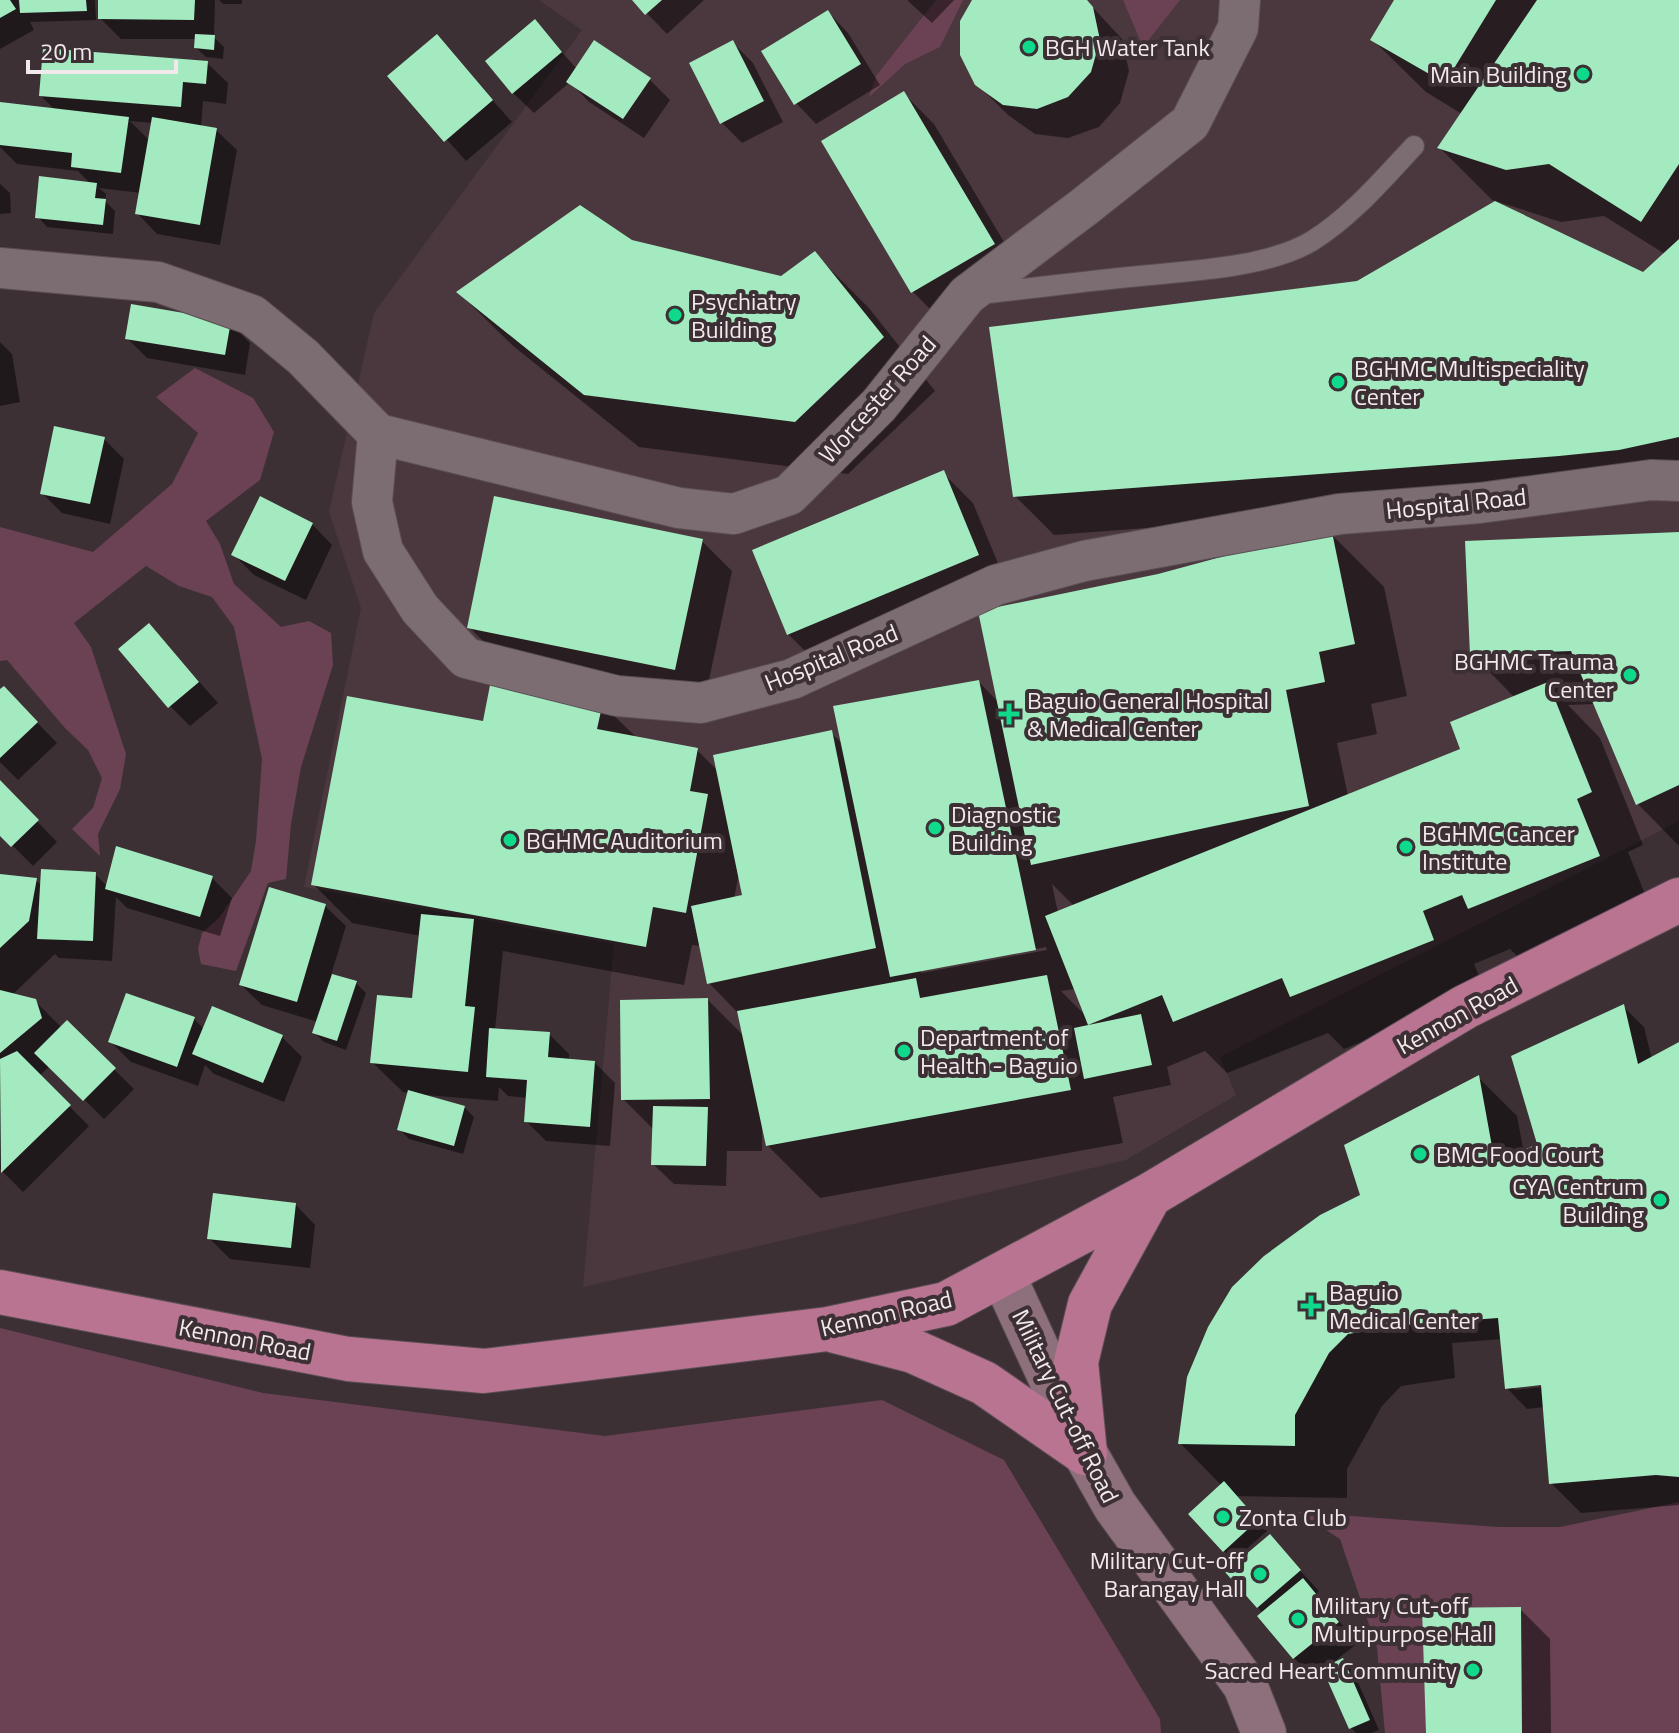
<svg xmlns="http://www.w3.org/2000/svg" width="1679" height="1733" font-family="'Titillium Web',sans-serif">
  <rect width="100%" height="100%" fill="#3d3035"/>
  <!-- built -->
  <path fill="#4b383f" d="M539 0H1679V821L1220 1057 1236 1095 1126 1160 583 1287 614 944 304 887 361 608 329 512 374 313 582 30Z"/>
  <!-- green -->
  <path fill="#6b4254" d="M936 0H963L940 47 905 64 869 97 876 76Z
    M1123 0H1180L1143 47Z
    M195 368 253 398 274 432 260 480 206 521 220 544 234 584 281 627 309 621 331 633 333 665 301 767 291 824 286 879 268 883 236 971 201 964 198 949 202 933 219 918 251 871 256 841 262 759 234 627 212 597 179 586 146 566 74 623 91 647 126 754 120 789 98 834 100 856 72 829 93 808 102 778 88 750 65 728 7 660 0 661V527L93 552 172 484 198 433 156 397Z
    M0 1328 263 1393 605 1436 882 1400 1004 1460 1160 1719 1161 1733H0Z
    M1679 1502V1733H1385L1377 1648 1340 1539 1298 1512 1498 1527H1560Z"/>
  <!-- shadow -->
  <path fill="#0007" fill-rule="evenodd" d="M0 0H18L22 7 21 0H95L96 20 30 22 34 30 0 49Z
    M101 0H215L214 37 224 47 223 59 206 57 196 48V39H121L100 18Z
    M219 0H242V4H223Z
    M634 0H704L667 34Z
    M907 0H954L932 23Z
    M975 0H1086L1122 39 1129 71 1120 103 1099 127 1068 138 1035 134 1008 115 977 84Z
    M1396 0H1679V483L1598 494 1054 535 1015 496 1644 274 1665 254 1604 216 1561 222 1492 200 1440 148 1462 114 1426 92 1373 40Z
    M828 12 848 33 880 85 816 124 796 103Z
    M535 22 577 69 649 79 670 100 644 138 589 102 570 82 534 113 513 93Z
    M436 37 512 122 466 161 390 76Z
    M733 43 753 63 783 122 742 143 722 123Z
    M207 63 228 83 226 104 203 101 201 127 216 130 237 150 220 245 157 234 137 213 141 193 99 188 106 194 105 201 115 211 113 234 47 227 38 217 91 184 78 171 17 164 0 147V118L56 111 41 96ZM130 121 153 123 150 141Z
    M904 94 934 124 1023 274 943 322 913 292 824 142Z
    M0 184 10 193 11 213 0 214Z
    M631 242 782 278 815 254 868 307 935 391 848 474 639 447 512 345 459 293Z
    M230 323 250 343 245 375 147 358 127 338Z
    M0 342 12 354 20 402 0 406Z
    M104 439 124 459 110 524 62 513 42 493Z
    M943 473 973 503 1007 585 818 664 788 634Z
    M312 524 332 545 306 600 254 575 234 555Z
    M1331 534 1384 587 1407 696 1371 704 1377 734 1337 743 1348 796 1463 750 1515 698 1472 654 1679 534V846L1638 804 1595 704 1568 705 1600 738 1643 845 1628 852 1651 909 1522 961 1510 949 1474 964 1486 992 1344 1049 1328 1033 1227 1073 1205 1051 1167 1067 1171 1085 1113 1097 1123 1143 820 1198 767 1145 764 1127H762V1151H727L726 1186 674 1184 653 1164 654 1130 623 1099 708 1000 745 1037 740 1015 709 983 701 946 692 945 684 985 503 951 495 1030 549 1034 569 1054V1061L594 1062 615 1083 610 1146 546 1141 526 1121 528 1098 508 1096 499 1087 498 1101 425 1095 424 1097 464 1107 474 1117 463 1154 409 1139 399 1129 409 1093 403 1092 372 1062 414 1000 421 936 352 923 313 884 485 723 602 704 637 738 697 750 718 771 831 733 843 744 979 682 999 703 1158 575ZM739 873 744 897 734 899ZM1052 884 1074 906 1058 913ZM1046 947 1047 950 921 973V969ZM1075 989 1087 1017 1061 991Z
    M702 541 732 571 705 699 499 657 469 627Z
    M149 625 218 703 190 726 170 706Z
    M0 692 24 709 57 743 18 780 0 762Z
    M0 783 57 842 33 866 0 833Z
    M95 874 107 886 212 878 232 898 220 936 127 908 116 897 112 961 59 958 55 954 12 995 35 1001 62 1028 67 1023 134 1089 104 1119 50 1066 39 1076 89 1126 23 1192 0 1169V876L36 880 42 886Z
    M325 906 346 926 331 975 356 983 366 993 346 1050 324 1042 314 1032 318 1022 262 1005 241 985Z
    M1624 1007 1644 1027 1652 1059 1679 1044V1505L1581 1513 1551 1483 1545 1407 1527 1409 1507 1388 1502 1339 1452 1343 1455 1378 1401 1386 1382 1406 1347 1469V1498L1235 1496 1267 1531 1234 1560 1224 1551 1222 1486 1180 1443 1363 1196 1478 1077 1517 1116 1524 1153 1539 1145ZM1543 1383V1387L1514 1390V1386Z
    M194 1019 204 1029 282 1037 302 1057 284 1102 214 1074 205 1065 198 1086 131 1062 111 1042Z
    M295 1204 315 1225 310 1268 230 1259 210 1239Z
    M1269 1537 1319 1591 1316 1594 1358 1643 1331 1664 1343 1661 1353 1671 1379 1730 1371 1733H1356L1351 1728 1325 1669 1314 1678 1294 1658 1258 1607Z
    M1520 1609 1550 1639 1551 1733H1428Z"/>
  <!-- building -->
  <path fill="#a3eac0" d="M0 0H10L16 9 0 18Z
    M19 0H86L87 11 20 13Z
    M98 0H195L194 20 98 19Z
    M632 0H662L645 15Z
    M972 0H1087L1093 7 1100 40 1091 72 1068 97 1037 109 1003 105 975 85 960 55V21Z
    M1394 0H1496L1445 83 1370 40Z
    M1537 0H1679V164L1641 222 1549 164 1506 170 1437 148Z
    M828 10 861 64 794 105 761 51Z
    M535 19 562 52 512 94 485 61Z
    M195 34 215 35 214 50 194 48Z
    M437 34 493 100 444 142 387 76Z
    M594 40 651 78 623 119 566 82Z
    M733 40 764 101 720 124 689 63Z
    M43 48 208 61 206 84 183 82 181 107 39 96Z
    M904 91 995 244 911 293 821 141Z
    M0 102 129 117 121 173 71 167 72 153 0 145Z
    M152 117 217 128 200 225 135 214Z
    M39 176 97 183 95 198 106 199 103 225 35 218Z
    M1495 201 1643 272 1679 239V437L1619 450 1559 456 1013 497 989 327 1357 281Z
    M580 205 632 240 781 276 815 251 884 337 795 422 584 395 456 292Z
    M131 304 231 321 225 355 125 339Z
    M54 426 105 437 90 504 40 494Z
    M944 470 979 555 787 635 752 550Z
    M260 496 313 523 285 581 231 555Z
    M494 496 703 539 675 670 467 628Z
    M1332 532 1355 644 1319 652 1325 682 1286 690 1309 806 1031 865 978 611 1158 574 1269 544Z
    M1679 532V785L1636 805 1571 651 1470 655 1465 541Z
    M149 623 199 682 168 708 118 649Z
    M491 680 603 702 597 729 698 748 690 791 708 794 686 913 653 907 646 947 311 885 347 696 483 721Z
    M979 680 1036 950 890 977 833 706Z
    M1548 682 1592 792 1577 799 1600 856 1468 909 1462 895 1423 911 1434 940 1290 997 1282 978 1173 1022 1162 995 1088 1025 1045 916 1460 749 1450 722Z
    M4 686 38 722 0 758V689Z
    M832 730 876 948 707 984 691 906 742 895 713 755Z
    M0 780 39 820 11 847 0 836Z
    M116 846 213 876 200 917 105 889Z
    M41 869 96 872 93 941 37 939Z
    M0 874 37 878 29 921 0 948Z
    M269 887 326 904 297 1002 239 985Z
    M421 914 474 919 465 1006 475 1007 468 1072 370 1063 377 995 412 998Z
    M332 974 357 981 337 1041 312 1033Z
    M1047 975 1071 1090 766 1146 737 1011 916 978 920 998Z
    M0 990 36 999 42 1018 0 1053Z
    M126 993 195 1017 177 1067 108 1042Z
    M708 998 710 1099 621 1100 620 1000Z
    M1624 1004 1638 1064 1679 1042V1477L1656 1475 1549 1484 1541 1385 1505 1389 1498 1318 1403 1325 1348 1334 1329 1353 1295 1415V1446L1178 1444 1187 1377 1208 1327 1232 1287 1264 1256 1320 1215 1360 1195 1344 1145 1479 1075 1495 1163 1537 1144 1511 1056Z
    M212 1006 283 1035 263 1083 192 1054Z
    M1141 1014 1152 1065 1084 1079 1074 1028Z
    M67 1020 116 1068 83 1101 34 1053Z
    M489 1028 550 1032 548 1057 595 1061 590 1127 524 1122 527 1080 486 1077Z
    M17 1051 71 1105 1 1173 0 1059Z
    M408 1090 465 1106 454 1146 397 1130Z
    M653 1106 708 1107 706 1166 651 1165Z
    M213 1193 296 1203 291 1248 207 1239Z
    M1224 1481 1258 1520 1223 1552 1188 1514Z
    M1270 1534 1301 1570 1257 1608 1225 1572Z
    M1303 1578 1339 1622 1293 1659 1257 1616Z
    M1521 1607 1522 1733H1426L1422 1608Z
    M1343 1658 1370 1720 1349 1729 1322 1668Z"/>
  <g fill="none" stroke-linecap="round" stroke-linejoin="round">
    <!-- lane casing -->
    <g stroke="#5a4e53" stroke-width="22">
      <path id="lane" d="M978 294C1028 289 1078 282 1129 277 1183 271 1265 269 1312 241 1352 216 1383 179 1414 146"/>
    </g>
    <!-- street casing -->
    <g stroke="#5a4e53" stroke-width="42">
      <path id="street" d="M0 268 158 282 252 315 303 357 378 434 372 502 383 551 420 609 466 658 617 696 701 703 792 679 996 585 1084 561 1340 514 1480 503 1651 480 1679 481
        M378 434 679 508 734 514 789 495 879 405 967 295 1084 207 1190 123 1238 28 1240 0"/>
    </g>
    <!-- secondary casing -->
    <g stroke="#5a4e53" stroke-width="46">
      <path id="secondary" d="M1003 1275 1085 1453 1115 1506 1245 1685 1264 1733"/>
    </g>
    <!-- highway casing -->
    <g stroke="#5a4e53" stroke-width="46">
      <path id="highway" d="M0 1292 348 1359 484 1371 828 1329 946 1304 1150 1195 1465 1007 1679 900
        M835 1331 913 1351 984 1383 1085 1453
        M1085 1453 1076 1362 1090 1304 1150 1195"/>
    </g>
    <!-- lane -->
    <use href="#lane" stroke="#7b6d72" stroke-width="20"/>
    <!-- street -->
    <use href="#street" stroke="#7b6d72" stroke-width="40"/>
    <!-- secondary -->
    <use href="#secondary" stroke="#8e6f7c" stroke-width="44"/>
    <!-- highway -->
    <use href="#highway" stroke="#b97492" stroke-width="44"/>
  </g>
  <!-- markers -->
  <g fill="#0fd98a" stroke="#3d3035" stroke-width="3">
    <circle cx="1029" cy="47" r="8"/>
    <circle cx="1583" cy="74" r="8"/>
    <circle cx="675" cy="315" r="8"/>
    <circle cx="1338" cy="382" r="8"/>
    <circle cx="1630" cy="675" r="8"/>
    <path d="M1005 702h8v8h8v8h-8v8h-8v-8h-8v-8h8z"/>
    <circle cx="935" cy="828" r="8"/>
    <circle cx="510" cy="840" r="8"/>
    <circle cx="1406" cy="847" r="8"/>
    <circle cx="904" cy="1051" r="8"/>
    <circle cx="1420" cy="1154" r="8"/>
    <circle cx="1660" cy="1200" r="8"/>
    <path d="M1307 1294h8v8h8v8h-8v8h-8v-8h-8v-8h8z"/>
    <circle cx="1223" cy="1517" r="8"/>
    <circle cx="1260" cy="1574" r="8"/>
    <circle cx="1298" cy="1619" r="8"/>
    <circle cx="1473" cy="1670" r="8"/>
  </g>
  <g text-anchor="middle" dominant-baseline="central" stroke-width="8" stroke-linejoin="round" paint-order="stroke">
    <!-- poi labels -->
    <g font-size="24" fill="#f2e9ec" stroke="#3d3035" text-anchor="start">
      <text x="1045" y="47">BGH Water Tank</text>
      <text x="1567" y="74" text-anchor="end">Main Building</text>
      <text x="691" y="301">Psychiatry<tspan x="691" dy="28">Building</tspan></text>
      <text x="1354" y="368">BGHMC Multispeciality<tspan x="1354" dy="28">Center</tspan></text>
      <text x="1614" y="661" text-anchor="end">BGHMC Trauma<tspan x="1614" dy="28">Center</tspan></text>
      <text x="1027" y="700">Baguio General Hospital<tspan x="1027" dy="28">&amp; Medical Center</tspan></text>
      <text x="951" y="814">Diagnostic<tspan x="951" dy="28">Building</tspan></text>
      <text x="1422" y="833">BGHMC Cancer<tspan x="1422" dy="28">Institute</tspan></text>
      <text x="526" y="840">BGHMC Auditorium</text>
      <text x="920" y="1037">Department of<tspan x="920" dy="28">Health - Baguio</tspan></text>
      <text x="1436" y="1154">BMC Food Court</text>
      <text x="1644" y="1186" text-anchor="end">CYA Centrum<tspan x="1644" dy="28">Building</tspan></text>
      <text x="1329" y="1292">Baguio<tspan x="1329" dy="28">Medical Center</tspan></text>
      <text x="1239" y="1517">Zonta Club</text>
      <text x="1244" y="1560" text-anchor="end">Military Cut-off<tspan x="1244" dy="28">Barangay Hall</tspan></text>
      <text x="1314" y="1605">Military Cut-off<tspan x="1314" dy="28">Multipurpose Hall</tspan></text>
      <text x="1457" y="1670" text-anchor="end">Sacred Heart Community</text>
    </g>
    <!-- street labels -->
    <g font-size="24" fill="#f2e9ec" stroke="#3d3035">
      <text transform="translate(877 399) rotate(-48)">Worcester Road</text>
      <text transform="translate(1456 503) rotate(-6)">Hospital Road</text>
      <text transform="translate(831 657) rotate(-22)">Hospital Road</text>
      <text transform="translate(1457 1015) rotate(-29)">Kennon Road</text>
      <text transform="translate(886 1313) rotate(-13)">Kennon Road</text>
      <text transform="translate(245 1339) rotate(11)">Kennon Road</text>
      <text transform="translate(1066 1406) rotate(64)">Military Cut-off Road</text>
    </g>
  </g>
  <!-- scale -->
  <path d="M28 60v12h148v-12" fill="none" stroke="#f2e9ec" stroke-width="4"/>
  <text x="40" y="60" font-size="24" fill="#f2e9ec" stroke="#3d3035" stroke-width="6" paint-order="stroke">20 m</text>
</svg>
